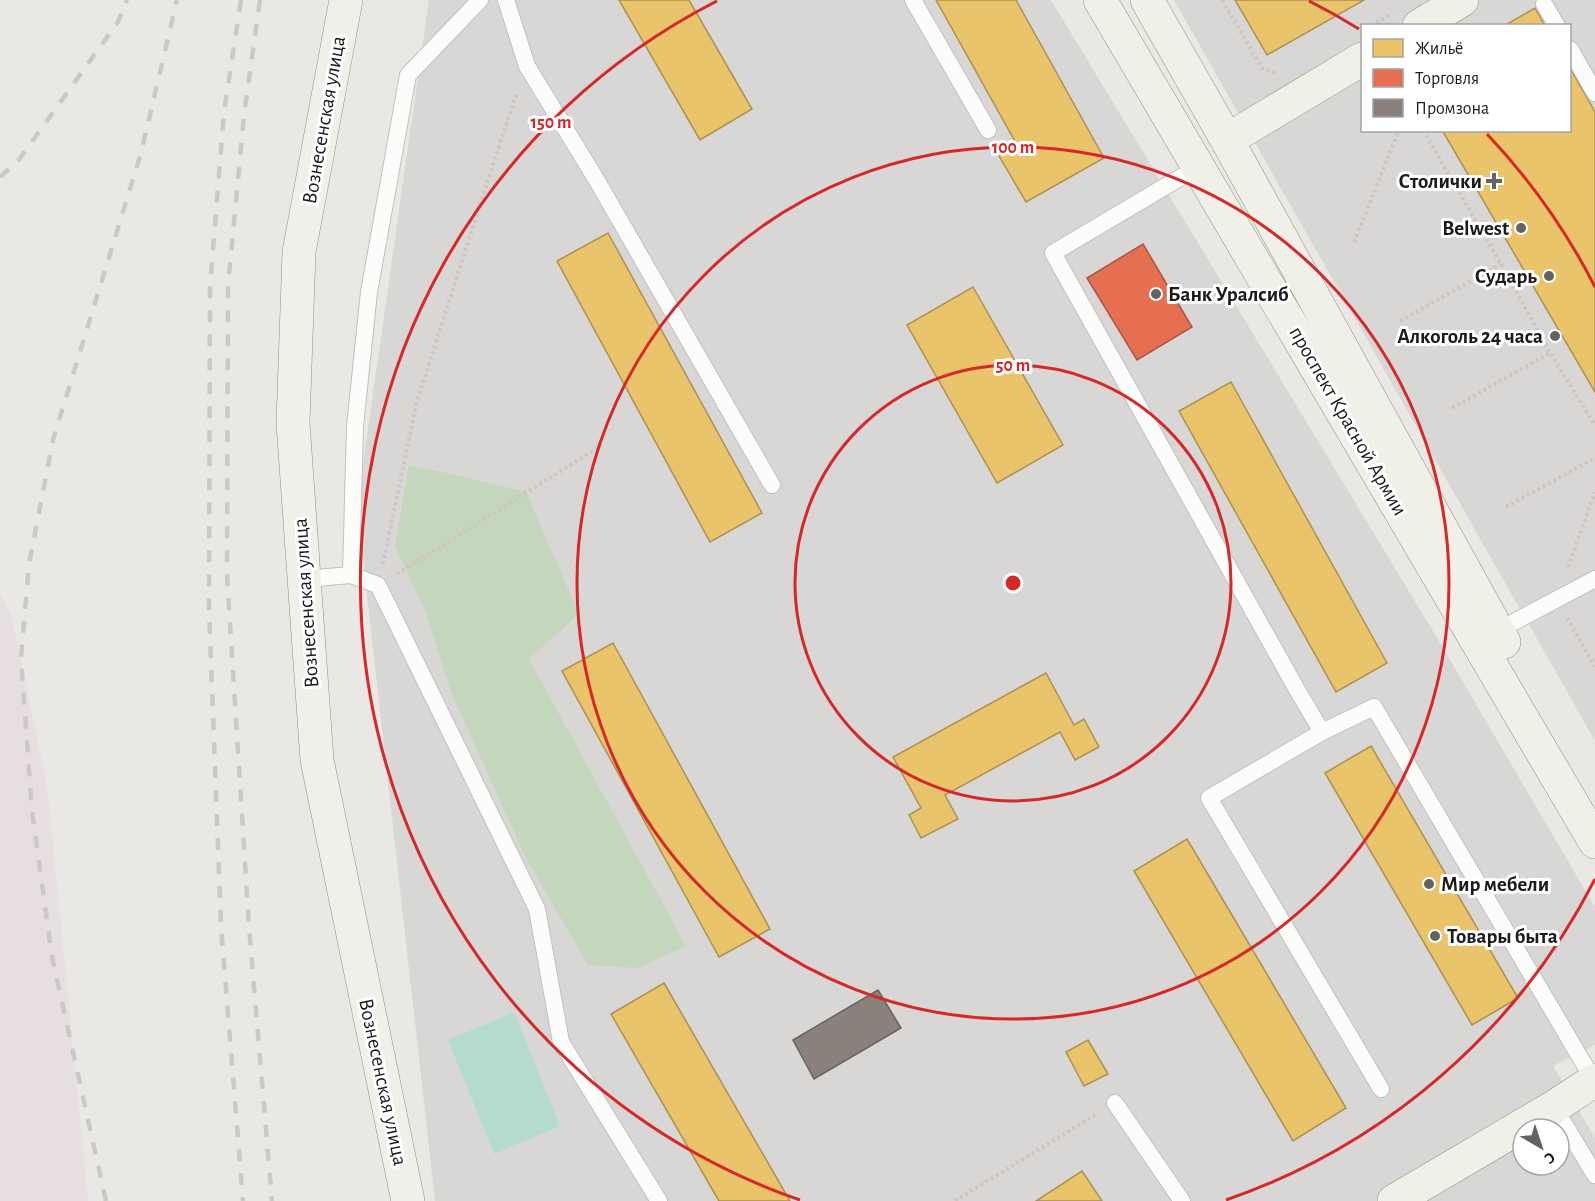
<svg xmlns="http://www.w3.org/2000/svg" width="1595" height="1201" font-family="'Alegreya Sans',sans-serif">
  <rect width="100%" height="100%" fill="#eae8e4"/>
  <!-- residential -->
  <path fill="#d9d7d5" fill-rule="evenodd" d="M429 0H1051L1436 636 1595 907V1045L1553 1066 1595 1138V1201H435L357 506ZM1523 1129H1559V1165H1523Z
    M1174 0H1595V741ZM1362 26H1570V130H1362Z"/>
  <!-- industrial -->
  <path fill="#e7dee2" d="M0 595 11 614 47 785 88 1201H0Z"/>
  <!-- forest -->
  <path fill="#c4d6bc" d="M409 465 477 480 526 492 579 614 529 659 686 946 638 968 588 965 525 856 451 692 426 612 395 546Z"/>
  <!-- pitch -->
  <path fill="#b4dcce" d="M514 1012 560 1126 494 1154 448 1040Z"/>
  <!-- homes -->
  <path fill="#e9c46a" stroke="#ab9152" stroke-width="1.5" d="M619 0H689L752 109 700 140Z
    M936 0H1016L1104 158 1026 202 999 156 1017 145Z
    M1235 0H1364L1267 55Z
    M1535 8 1545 26H1504Z
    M1570 68 1595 112V392L1442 130H1570Z
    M608 233 762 513 710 542 557 261Z
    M973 287 1063 445 997 483 907 325Z
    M1231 382 1387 663 1336 692 1179 411Z
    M613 643 770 929 719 957 562 671Z
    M1046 673 1074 725 1084 719 1099 747 1075 760 1060 732 945 795 958 819 921 838 909 815 921 808 893 757Z
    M1371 746 1518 998 1472 1025 1325 773Z
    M1187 839 1346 1108 1293 1141 1134 871Z
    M664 983 790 1201H719L611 1014Z
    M1088 1040 1108 1074 1084 1086 1066 1052Z
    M1082 1171 1102 1201H1036Z"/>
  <!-- shops -->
  <path fill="#e76f51" stroke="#aa5641" stroke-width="1.5" d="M1143 244 1192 327 1137 360 1087 278Z"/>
  <!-- industry -->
  <path fill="#8a817c" stroke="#69625f" stroke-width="1.5" d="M878 990 901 1028 814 1079 793 1040Z"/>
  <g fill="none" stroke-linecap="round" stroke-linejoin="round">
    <!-- lane casing -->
    <g stroke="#c1c0be" stroke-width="18">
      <path id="lane" d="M480 0 408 75 369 292 355 426 351 575 378 585 537 909 561 1042 659 1201
        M506 0 527 66 596 179 772 485
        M913 0 988 130
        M1544 4 1557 26
        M1570 49 1595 93
        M1198 167 1053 253 1296 688 1322 732
        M304 579 351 575
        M1497 631 1595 579
        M1381 1089 1209 798 1322 732 1374 707 1594 1081
        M1115 1103 1182 1201
        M1554 1107 1595 1175"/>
    </g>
    <!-- secondary casing -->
    <g stroke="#8e917e" stroke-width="34">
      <path id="secondary" d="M346 0 299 252 293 423 317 760 408 1201
        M1100 0 1595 842
        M1147 0 1227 140 1504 642
        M1419 26 1462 0
        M1227 140 1362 59
        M1394 1201 1554 1107 1595 1080"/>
    </g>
    <!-- path -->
    <path stroke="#cfc5c2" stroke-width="4" stroke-dasharray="3 3" stroke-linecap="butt" d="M1222 0 1262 68 1277 74
      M1371 26 1390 14
      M1423 130 1501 264 1550 353 1595 425
      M1354 242 1399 130
      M1400 321 1501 264
      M1452 408 1550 353
      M1506 507 1595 458
      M383 564 417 401 498 149 517 93
      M1568 567 1595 492
      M397 574 602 445
      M1567 618 1595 667
      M955 1201 1095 1115"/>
    <!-- lane -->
    <use href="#lane" stroke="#fcfcfb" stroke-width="16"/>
    <!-- secondary -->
    <use href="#secondary" stroke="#f0f0e9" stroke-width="33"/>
    <!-- rail -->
    <path stroke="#c9c9c8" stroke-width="4.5" stroke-dasharray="12 12" stroke-linecap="butt" d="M241 0 224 112 210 287 209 609 221 926 243 1201
      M260 0 244 115 228 286 227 575 249 927 272 1201
      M0 177 18 161 118 22 127 0
      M106 1201 52 957 32 811 21 658 29 564 53 440 141 153 177 0"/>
  </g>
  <!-- distance rings -->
  <g fill="none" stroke="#d62828" stroke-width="3">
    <circle cx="1013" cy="583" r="218"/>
    <circle cx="1013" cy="583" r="436"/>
    <path d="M1595 879A653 653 0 0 1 1226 1200M800 1200A653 653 0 0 1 717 1M1309 1A653 653 0 0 1 1359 29M1487 134A653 653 0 0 1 1595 287"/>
  </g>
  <!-- markers -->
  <g fill="#636361" stroke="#fff" stroke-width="2">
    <path d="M1491 172h6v6h6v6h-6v6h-6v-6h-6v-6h6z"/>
    <circle cx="1521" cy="228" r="6"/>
    <circle cx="1549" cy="276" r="6"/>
    <circle cx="1156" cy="294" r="6"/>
    <circle cx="1555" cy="336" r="6"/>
    <circle cx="1429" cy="884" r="6"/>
    <circle cx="1435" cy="936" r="6"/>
  </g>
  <g text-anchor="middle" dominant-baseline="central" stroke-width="6" stroke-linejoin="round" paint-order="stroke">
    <!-- street labels -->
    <g font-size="21" fill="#1b1b1b" stroke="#fff">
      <text transform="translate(324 120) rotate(-80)">Вознесенская улица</text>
      <text transform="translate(1348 421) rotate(60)">проспект Красной Армии</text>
      <text transform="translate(306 603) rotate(-94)">Вознесенская улица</text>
      <text transform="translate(383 1082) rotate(78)">Вознесенская улица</text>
    </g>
    <!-- poi labels -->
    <g font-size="21" font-weight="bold" fill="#1b1b1b" stroke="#fff" text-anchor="end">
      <text x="1482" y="181">Столички</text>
      <text x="1509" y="228">Belwest</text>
      <text x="1537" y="276">Сударь</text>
      <text x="1168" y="294" text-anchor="start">Банк Уралсиб</text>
      <text x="1543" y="336">Алкоголь 24 часа</text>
      <text x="1441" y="884" text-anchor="start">Мир мебели</text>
      <text x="1447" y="936" text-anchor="start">Товары быта</text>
    </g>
  </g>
  <circle cx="1013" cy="583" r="9" fill="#d62828" stroke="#fff" stroke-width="3"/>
  <g font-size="18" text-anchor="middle" font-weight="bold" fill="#d62828" stroke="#fff" stroke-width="6" stroke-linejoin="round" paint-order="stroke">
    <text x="551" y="128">150 m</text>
    <text x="1013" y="153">100 m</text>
    <text x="1013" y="371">50 m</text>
  </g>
  <!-- legend -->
  <rect x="1361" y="24" width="210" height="108" fill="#ffffff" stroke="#a4a4a4" stroke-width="1.5"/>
  <rect x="1373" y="39" width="30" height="18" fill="#e9c46a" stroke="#a4a4a4" stroke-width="1.5"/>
  <text x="1415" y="54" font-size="18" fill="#1b1b1b">Жильё</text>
  <rect x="1373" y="69" width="30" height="18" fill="#e76f51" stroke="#a4a4a4" stroke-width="1.5"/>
  <text x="1415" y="84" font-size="18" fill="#1b1b1b">Торговля</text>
  <rect x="1373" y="99" width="30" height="18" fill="#8a817c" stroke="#a4a4a4" stroke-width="1.5"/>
  <text x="1415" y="114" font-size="18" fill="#1b1b1b">Промзона</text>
  <!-- north arrow -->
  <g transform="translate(1541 1147) rotate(141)"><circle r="28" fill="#ffffff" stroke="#a4a4a4" stroke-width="1.5"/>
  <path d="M0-4.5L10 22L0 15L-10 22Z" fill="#636361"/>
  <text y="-9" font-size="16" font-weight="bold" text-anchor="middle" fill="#1b1b1b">С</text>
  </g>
</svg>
